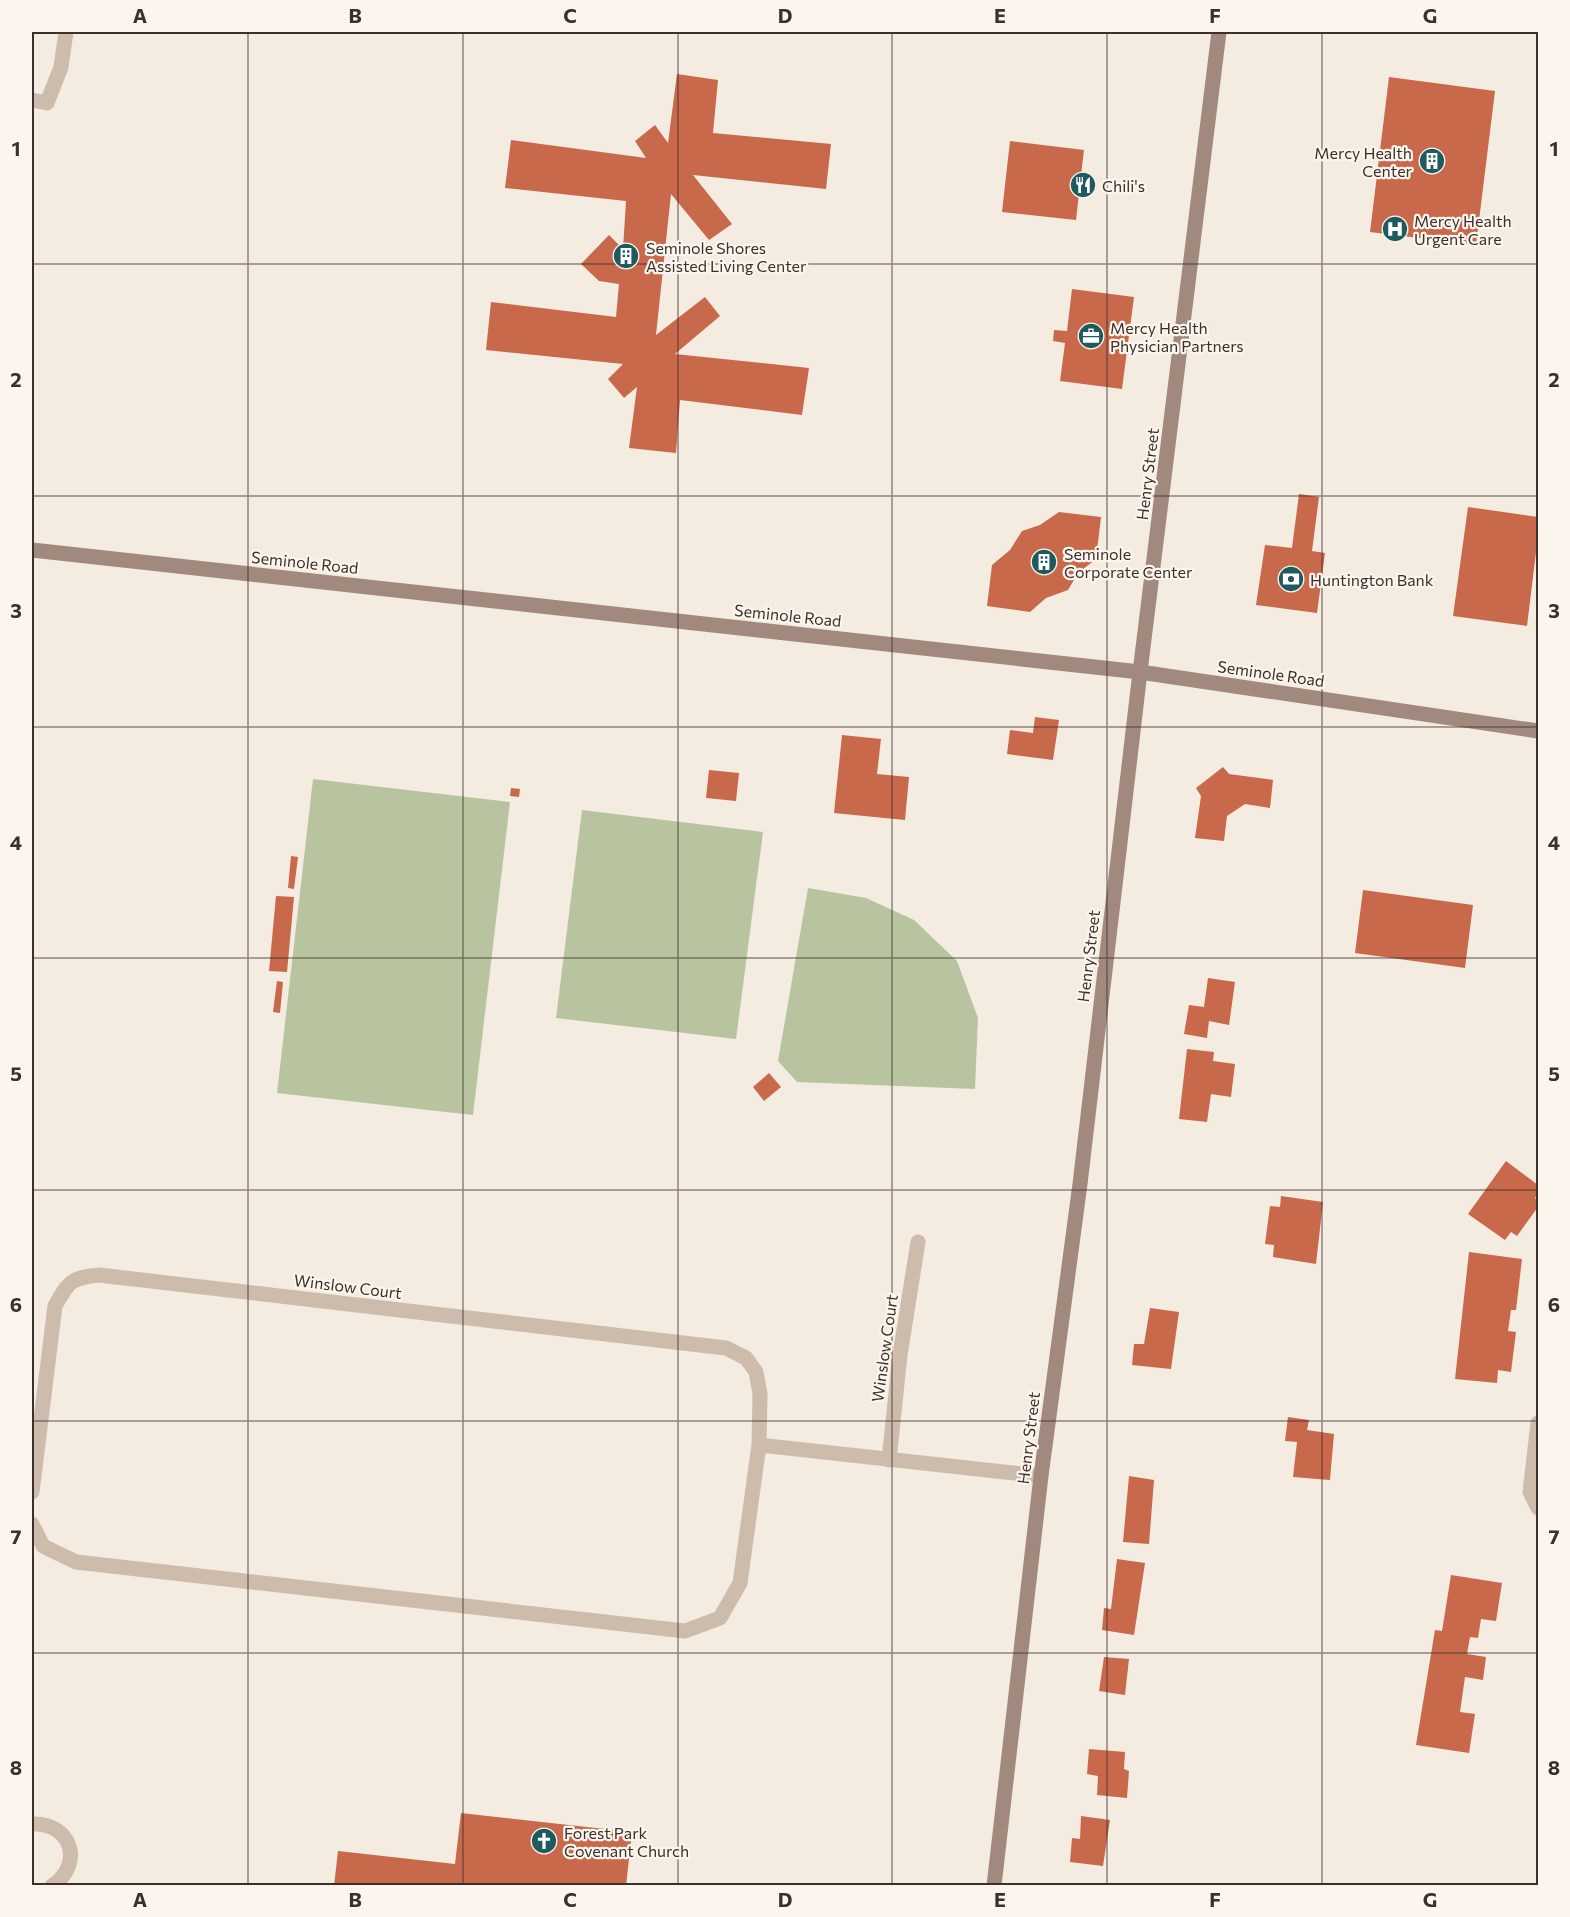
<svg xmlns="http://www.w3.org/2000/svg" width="1570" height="1917" font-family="Commissioner,sans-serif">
  <rect width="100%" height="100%" fill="#f4ebe1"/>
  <!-- green -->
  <path fill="#b8c4a0" d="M313 779 510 802 473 1115 277 1093Z
    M582 810 763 832 736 1039 556 1018Z
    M808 888 866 898 914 920 957 961 978 1018 975 1089 797 1082 778 1061Z"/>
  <!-- building -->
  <path fill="#c8694b" d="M677 74 718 80 713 133 831 144 826 189 693 175 732 224 709 240 671 194 656 335 705 297 720 316 675 354 809 368 802 415 680 400 676 453 629 448 637 387 624 398 608 379 623 364 486 350 491 302 616 317 619 284 599 281 581 264 609 235 623 249 626 201 505 188 511 140 646 158 635 141 655 125 668 143Z
    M1389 77 1495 91 1476 245 1370 232Z
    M1010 141 1084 150 1081 175 1089 176 1087 195 1079 194 1076 220 1002 212Z
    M1072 289 1134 297 1122 389 1060 381 1065 343 1053 341 1054 330 1067 331Z
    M1299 494 1319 497 1312 551 1325 553 1317 613 1256 605 1265 545 1292 548Z
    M1468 507 1538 517V536L1527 626 1453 616Z
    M1059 512 1101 517 1096 559 1078 573 1068 590 1046 598 1030 612 987 606 992 565 1010 550 1022 531 1040 525Z
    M1035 717 1059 720 1053 760 1007 754 1010 730 1033 733Z
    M842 735 881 739 877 774 909 777 905 820 834 813Z
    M1223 767 1229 774 1273 780 1270 808 1245 804 1227 816 1224 841 1195 838 1201 796 1196 788Z
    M709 770 739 773 736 801 706 798Z
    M511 788 520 789 519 797 510 796Z
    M291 856 298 857 294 889 288 888Z
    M1363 890 1473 905 1465 968 1355 953Z
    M276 896 294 897 287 972 269 971Z
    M1208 978 1235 982 1229 1025 1209 1021 1207 1038 1184 1034 1189 1005 1204 1007Z
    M277 981 283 982 280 1013 273 1012Z
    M1187 1049 1214 1052 1213 1061 1235 1064 1231 1097 1211 1094 1207 1122 1179 1119Z
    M769 1073 781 1087 764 1101 753 1087Z
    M1506 1161 1538 1185V1193L1535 1198 1538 1201V1207L1517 1236 1511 1232 1505 1240 1468 1214Z
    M1281 1196 1323 1202 1316 1264 1273 1257 1274 1245 1265 1244 1270 1206 1280 1207Z
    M1469 1252 1522 1259 1516 1310H1511L1508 1331 1516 1332 1511 1372 1498 1370 1497 1383 1455 1379Z
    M1150 1308 1179 1312 1171 1369 1132 1365 1134 1344H1144Z
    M1288 1417 1309 1420 1307 1430 1334 1434 1330 1480 1293 1477 1297 1442 1285 1441Z
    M1129 1476 1154 1480 1149 1544 1123 1542Z
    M1117 1559 1145 1563 1134 1635 1102 1630 1104 1608 1111 1609Z
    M1451 1575 1502 1583 1496 1621 1481 1619 1478 1638 1470 1637 1467 1654 1486 1657 1483 1680 1465 1677 1460 1712 1475 1714 1469 1753 1416 1745 1435 1630 1442 1631Z
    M1104 1657 1129 1659 1125 1695 1099 1691Z
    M1089 1749 1125 1752 1124 1769 1129 1771 1127 1798 1097 1795 1098 1776 1087 1774Z
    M461 1813 632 1832 626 1886H334L338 1851 455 1864Z
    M1081 1816 1110 1820 1103 1866 1070 1862 1072 1838 1080 1839Z"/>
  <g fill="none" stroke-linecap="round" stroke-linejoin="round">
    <!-- street -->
    <path stroke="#cdbbac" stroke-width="15" d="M32 100 47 103 61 67 66 32
      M1538 1423 1530 1492 1538 1508
      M759 1445 1041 1476
      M889 1460 900 1355 918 1242
      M32 1492 55 1306C69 1281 71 1278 99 1275L726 1348 746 1358 756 1372 760 1394 759 1445 740 1583 720 1618 685 1631 76 1562 43 1546 32 1524
      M32 1824C71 1822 85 1864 52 1886"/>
    <!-- secondary -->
    <path stroke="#a18a7d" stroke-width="15" d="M32 550 1140 672 1538 731
      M994 1886 1041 1476 1080 1184 1140 672 1219 32"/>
  </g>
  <!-- grid -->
  <path fill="none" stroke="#3b302b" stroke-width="1.5" stroke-opacity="0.55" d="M248 32V1886M463 32V1886M678 32V1886M892 32V1886M1107 32V1886M1322 32V1886M32 264H1538M32 496H1538M32 727H1538M32 958H1538M32 1190H1538M32 1421H1538M32 1653H1538"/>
  <!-- icons -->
  <defs>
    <g id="building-disc" transform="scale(1.35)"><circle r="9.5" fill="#1f5a5e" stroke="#fbf5ee"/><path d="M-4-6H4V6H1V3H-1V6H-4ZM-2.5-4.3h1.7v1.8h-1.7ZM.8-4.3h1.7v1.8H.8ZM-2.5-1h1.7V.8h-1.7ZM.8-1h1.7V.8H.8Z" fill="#fff"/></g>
    <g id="restaurant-disc" transform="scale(1.35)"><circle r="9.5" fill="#1f5a5e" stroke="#fbf5ee"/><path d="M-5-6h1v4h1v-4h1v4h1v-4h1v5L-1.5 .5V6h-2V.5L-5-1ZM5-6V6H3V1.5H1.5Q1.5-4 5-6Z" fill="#fff"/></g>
    <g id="hospital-disc" transform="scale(1.35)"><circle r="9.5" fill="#1f5a5e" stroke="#fbf5ee"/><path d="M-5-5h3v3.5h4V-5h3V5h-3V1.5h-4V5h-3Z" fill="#fff"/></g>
    <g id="office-disc" transform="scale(1.35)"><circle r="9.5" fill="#1f5a5e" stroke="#fbf5ee"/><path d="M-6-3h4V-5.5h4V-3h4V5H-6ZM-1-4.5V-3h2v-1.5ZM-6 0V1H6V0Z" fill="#fff"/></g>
    <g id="bank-disc" transform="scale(1.35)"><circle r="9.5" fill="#1f5a5e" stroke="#fbf5ee"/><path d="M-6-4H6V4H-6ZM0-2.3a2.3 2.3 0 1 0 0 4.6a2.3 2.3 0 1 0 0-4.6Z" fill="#fff"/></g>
    <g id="church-disc" transform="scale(1.35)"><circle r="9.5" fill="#1f5a5e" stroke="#fbf5ee"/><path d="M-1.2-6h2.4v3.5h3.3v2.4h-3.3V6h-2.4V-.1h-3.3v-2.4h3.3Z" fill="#fff"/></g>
  </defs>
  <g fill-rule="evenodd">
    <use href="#building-disc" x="1432" y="161"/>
    <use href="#restaurant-disc" x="1083" y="185"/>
    <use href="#hospital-disc" x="1395" y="229"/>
    <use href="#building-disc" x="626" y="256"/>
    <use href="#office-disc" x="1091" y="336"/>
    <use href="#building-disc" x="1044" y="562"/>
    <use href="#bank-disc" x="1291" y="579"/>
    <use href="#church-disc" x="544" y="1841"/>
  </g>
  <g text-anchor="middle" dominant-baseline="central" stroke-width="4.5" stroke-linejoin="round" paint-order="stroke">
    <!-- poi labels -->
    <g font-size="16" fill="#3b302b" stroke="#fbf5ee" text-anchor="start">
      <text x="1412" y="152" text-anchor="end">Mercy Health<tspan x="1412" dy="18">Center</tspan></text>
      <text x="1102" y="185">Chili's</text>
      <text x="1414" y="220">Mercy Health<tspan x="1414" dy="18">Urgent Care</tspan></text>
      <text x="646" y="247">Seminole Shores<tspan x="646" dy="18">Assisted Living Center</tspan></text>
      <text x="1110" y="327">Mercy Health<tspan x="1110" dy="18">Physician Partners</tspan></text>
      <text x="1064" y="553">Seminole<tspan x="1064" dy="18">Corporate Center</tspan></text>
      <text x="1310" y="579">Huntington Bank</text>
      <text x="564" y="1832">Forest Park<tspan x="564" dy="18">Covenant Church</tspan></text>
    </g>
    <!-- street labels -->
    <g font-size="16" fill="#3b302b" stroke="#fbf5ee">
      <text transform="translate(1147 474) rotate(-83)">Henry Street</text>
      <text transform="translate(305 562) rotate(6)">Seminole Road</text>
      <text transform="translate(788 615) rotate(6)">Seminole Road</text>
      <text transform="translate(1271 673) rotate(8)">Seminole Road</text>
      <text transform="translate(1088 956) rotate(-83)">Henry Street</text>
      <text transform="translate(348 1286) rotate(7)">Winslow Court</text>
      <text transform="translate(884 1348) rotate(-82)">Winslow Court</text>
      <text transform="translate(1028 1438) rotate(-83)">Henry Street</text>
    </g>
  </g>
  <!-- border -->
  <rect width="1570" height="1917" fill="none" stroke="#fbf5ee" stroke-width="66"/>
  <rect x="33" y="33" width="1504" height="1851" fill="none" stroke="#3b302b" stroke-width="2"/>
  <g font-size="20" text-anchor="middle" font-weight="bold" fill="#3b302b">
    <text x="140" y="23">A</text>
    <text x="355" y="23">B</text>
    <text x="570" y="23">C</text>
    <text x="785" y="23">D</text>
    <text x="1000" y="23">E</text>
    <text x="1215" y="23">F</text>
    <text x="1430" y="23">G</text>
    <text x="16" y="156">1</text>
    <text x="1554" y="156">1</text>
    <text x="16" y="387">2</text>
    <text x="1554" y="387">2</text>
    <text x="16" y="618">3</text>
    <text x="1554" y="618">3</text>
    <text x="16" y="850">4</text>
    <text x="1554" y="850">4</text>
    <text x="16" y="1081">5</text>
    <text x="1554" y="1081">5</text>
    <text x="16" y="1312">6</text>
    <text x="1554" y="1312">6</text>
    <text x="16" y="1544">7</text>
    <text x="1554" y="1544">7</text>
    <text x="16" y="1775">8</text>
    <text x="1554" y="1775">8</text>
    <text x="140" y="1907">A</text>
    <text x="355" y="1907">B</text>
    <text x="570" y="1907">C</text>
    <text x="785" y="1907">D</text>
    <text x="1000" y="1907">E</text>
    <text x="1215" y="1907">F</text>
    <text x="1430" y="1907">G</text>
  </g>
</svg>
